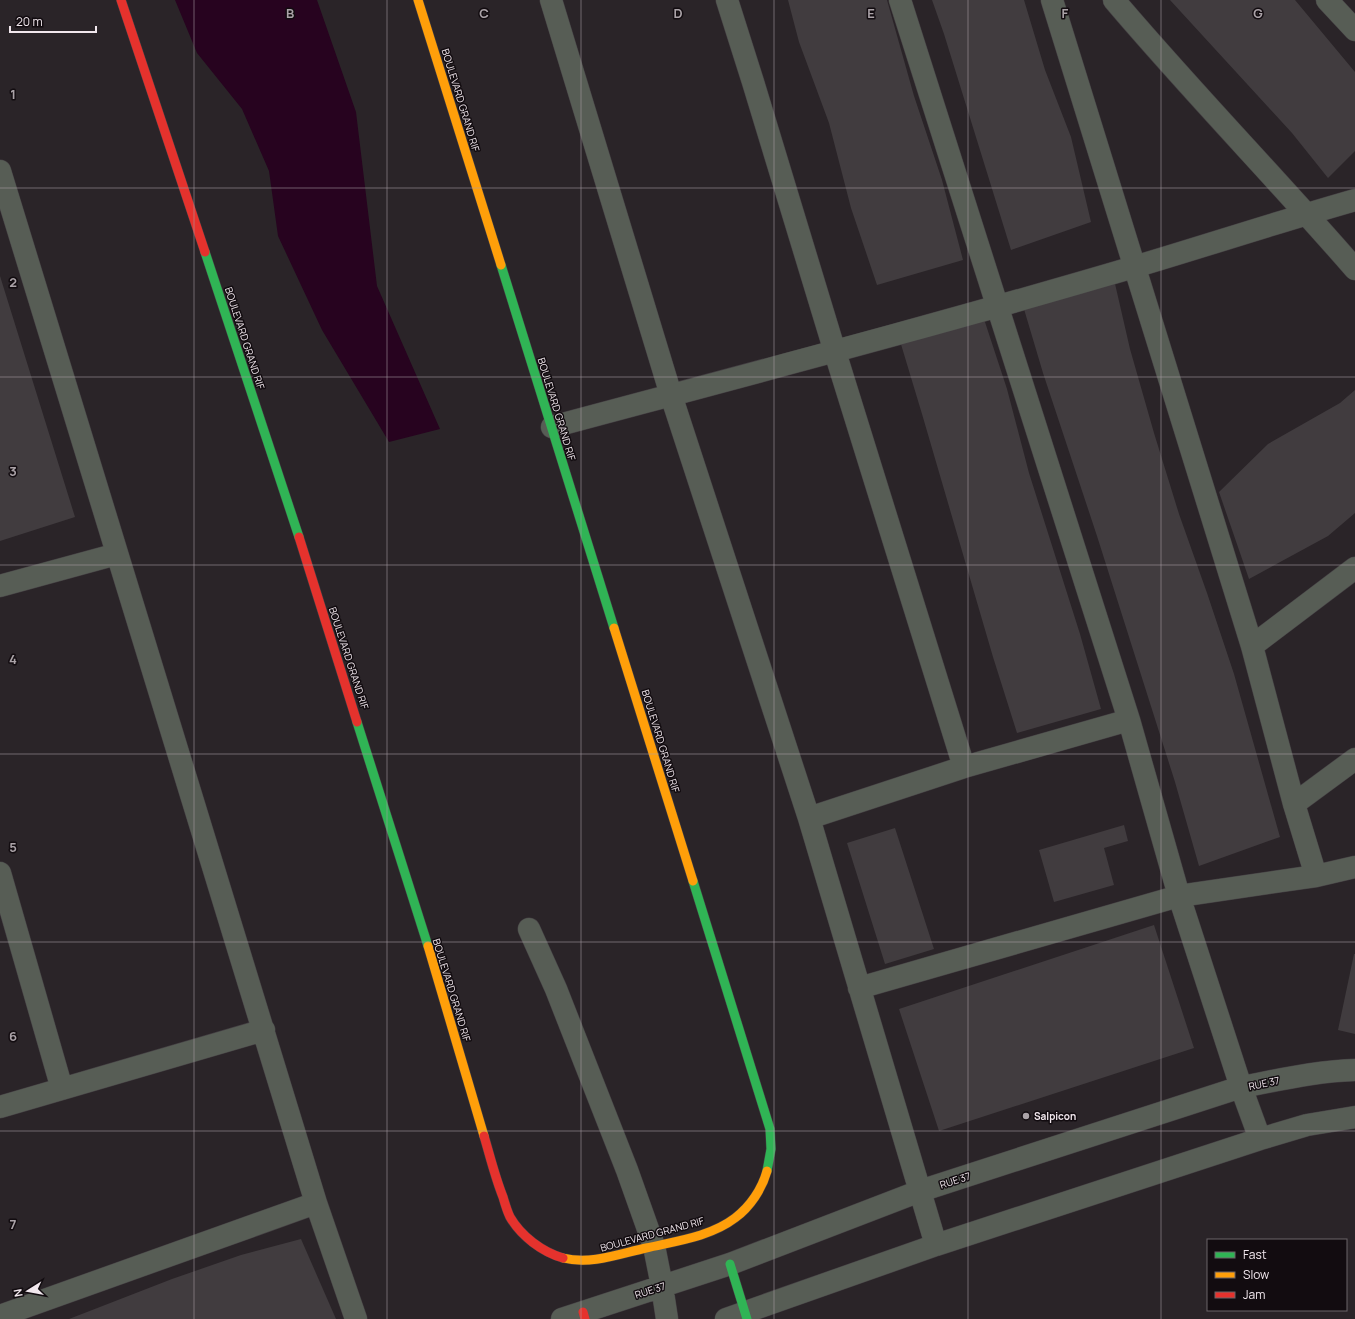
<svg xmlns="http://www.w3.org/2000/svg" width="1355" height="1319" font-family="Manrope,sans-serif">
  <rect width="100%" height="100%" fill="#2a2428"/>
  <!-- water -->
  <path fill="#27031f" d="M175 0H317L356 112 377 286 440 429 389 442 322 330 278 236 269 171 242 109 197 53Z"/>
  <!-- building -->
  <path fill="#413c3f" d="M788 0H887L914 96 942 180 963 260 877 285 851 208 829 123 799 42Z
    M932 0H1024L1045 70 1071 137 1091 222 1011 250 944 34Z
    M1170 0H1295L1355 72V151L1328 178 1292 133Z
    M1113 275 1130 349 1154 433 1179 514 1207 593 1234 674 1280 837 1199 866 1175 782 1097 536 1043 373 1021 299Z
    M0 276 75 517 0 541Z
    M983 316 1007 389 1029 473 1080 634 1101 709 1017 733 993 657 922 414 900 341Z
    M1355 390V513L1328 536 1249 579 1219 492 1268 444 1340 403Z
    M1124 825 1128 841 1104 848 1114 885 1054 902 1039 850Z
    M895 828 934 949 885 964 847 843Z
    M1154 925 1194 1048 939 1131 899 1009Z
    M1354 954H1355V1034L1338 1030Z
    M301 1239 336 1319H69L172 1279 241 1255Z"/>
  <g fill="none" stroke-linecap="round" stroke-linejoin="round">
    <!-- street casing -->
    <g stroke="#454044" stroke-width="23">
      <path id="street" d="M551 0 671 395 809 818 936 1245
        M727 0 753 82 835 352 964 767
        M900 0 1129 720 1179 896 1241 1087 1260 1139
        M1052 0 1252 646 1294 804 1316 876
        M1114 0C1192 92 1276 178 1355 269
        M1327 0 1355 30
        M0 171 316 1203 356 1319
        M552 427C746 375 941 324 1134 267 1208 245 1281 221 1355 200
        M0 586 117 554
        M1252 646 1355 568
        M1294 804 1355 759
        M809 818 964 767 1129 720
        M0 873 62 1089
        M529 929 556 989 627 1170 654 1246 662 1286 667 1319
        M859 988 1179 896 1316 876 1355 867
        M0 1107 264 1030
        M0 1316 316 1203
        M562 1319 730 1264 920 1191 1241 1087C1279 1080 1316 1071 1355 1070
        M726 1319 936 1245 1260 1139 1307 1125 1355 1117"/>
    </g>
    <!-- fast casing -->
    <g stroke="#454044" stroke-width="10">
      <path id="fast" d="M205 252 299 537
        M501 265 614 628
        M357 722 428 946
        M693 881 770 1129 771 1149 767 1171
        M730 1264 747 1319"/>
    </g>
    <!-- slow casing -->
    <g stroke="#454044" stroke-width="10">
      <path id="slow" d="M418 0 501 265
        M614 628 693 881
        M428 946 484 1136
        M563 1258C591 1265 619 1254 646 1248 676 1241 710 1237 735 1218 750 1207 762 1189 767 1171"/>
    </g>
    <!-- jam casing -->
    <g stroke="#454044" stroke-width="10">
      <path id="jam" d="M121 0 205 252
        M299 537 357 722
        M484 1136C490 1156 495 1177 503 1197 505 1204 507 1211 510 1217 521 1236 542 1252 563 1258
        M583 1312 585 1319"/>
    </g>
    <!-- street -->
    <use href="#street" stroke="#575d55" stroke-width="22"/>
    <!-- fast -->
    <use href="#fast" stroke="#30b455" stroke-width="9"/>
    <!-- slow -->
    <use href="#slow" stroke="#ff9f0a" stroke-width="9"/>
    <!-- jam -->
    <use href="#jam" stroke="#e5322d" stroke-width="9"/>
  </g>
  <!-- grid -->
  <path fill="none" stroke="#aba3a8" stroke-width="1" stroke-opacity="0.55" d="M194 0V1319M387 0V1319M581 0V1319M774 0V1319M968 0V1319M1161 0V1319M0 188H1355M0 377H1355M0 565H1355M0 754H1355M0 942H1355M0 1131H1355"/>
  <!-- markers -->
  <circle fill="#aba3a8" stroke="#120c10" stroke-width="1.5" cx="1026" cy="1116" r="4"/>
  <g text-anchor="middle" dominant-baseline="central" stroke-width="3" stroke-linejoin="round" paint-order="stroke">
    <!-- street labels -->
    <g font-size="10" fill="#f1e7ed" stroke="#120c10">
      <text transform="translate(461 100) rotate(73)">BOULEVARD GRAND RIF</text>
      <text transform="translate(245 338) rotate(72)">BOULEVARD GRAND RIF</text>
      <text transform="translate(557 409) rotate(73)">BOULEVARD GRAND RIF</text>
      <text transform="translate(349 658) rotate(72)">BOULEVARD GRAND RIF</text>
      <text transform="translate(661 741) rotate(73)">BOULEVARD GRAND RIF</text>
      <text transform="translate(452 990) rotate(73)">BOULEVARD GRAND RIF</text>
      <text transform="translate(1264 1083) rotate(-12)">RUE 37</text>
      <text transform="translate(955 1180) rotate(-18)">RUE 37</text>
      <text transform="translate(652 1234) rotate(-15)">BOULEVARD GRAND RIF</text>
      <text transform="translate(650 1290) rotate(-18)">RUE 37</text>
    </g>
    <!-- poi labels -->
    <g font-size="10" font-weight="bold" fill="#f1e7ed" stroke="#120c10" text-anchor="start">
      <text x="1034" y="1116">Salpicon</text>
    </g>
  </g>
  <g font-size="13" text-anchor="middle" font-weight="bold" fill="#aba3a8" stroke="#120c10" stroke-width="3" stroke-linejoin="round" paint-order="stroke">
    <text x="290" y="18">B</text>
    <text x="484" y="18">C</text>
    <text x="678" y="18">D</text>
    <text x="871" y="18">E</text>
    <text x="1065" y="18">F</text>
    <text x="1258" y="18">G</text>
    <text x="13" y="99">1</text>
    <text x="13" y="287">2</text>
    <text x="13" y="476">3</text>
    <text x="13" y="664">4</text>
    <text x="13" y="852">5</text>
    <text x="13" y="1041">6</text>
    <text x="13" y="1229">7</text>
  </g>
  <!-- legend -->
  <rect x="1207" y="1239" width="140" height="72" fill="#120c10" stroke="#6b6468"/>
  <rect x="1215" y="1252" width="20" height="6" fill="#30b455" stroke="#6b6468"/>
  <text x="1243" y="1259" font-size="12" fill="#f1e7ed">Fast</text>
  <rect x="1215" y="1272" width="20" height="6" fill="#ff9f0a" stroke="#6b6468"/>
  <text x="1243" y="1279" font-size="12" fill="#f1e7ed">Slow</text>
  <rect x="1215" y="1292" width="20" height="6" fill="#e5322d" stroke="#6b6468"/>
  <text x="1243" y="1299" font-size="12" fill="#f1e7ed">Jam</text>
  <!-- north arrow -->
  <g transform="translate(28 1291) rotate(259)" stroke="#120c10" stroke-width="3" paint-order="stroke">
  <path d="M0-3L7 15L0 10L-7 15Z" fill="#f1e7ed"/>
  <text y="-6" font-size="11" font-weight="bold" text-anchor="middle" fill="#f1e7ed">N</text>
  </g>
  <!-- scale -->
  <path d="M10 26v6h86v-6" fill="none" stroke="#f1e7ed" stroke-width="2"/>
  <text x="16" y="26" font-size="12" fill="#f1e7ed" stroke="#120c10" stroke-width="3" paint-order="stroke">20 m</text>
</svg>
